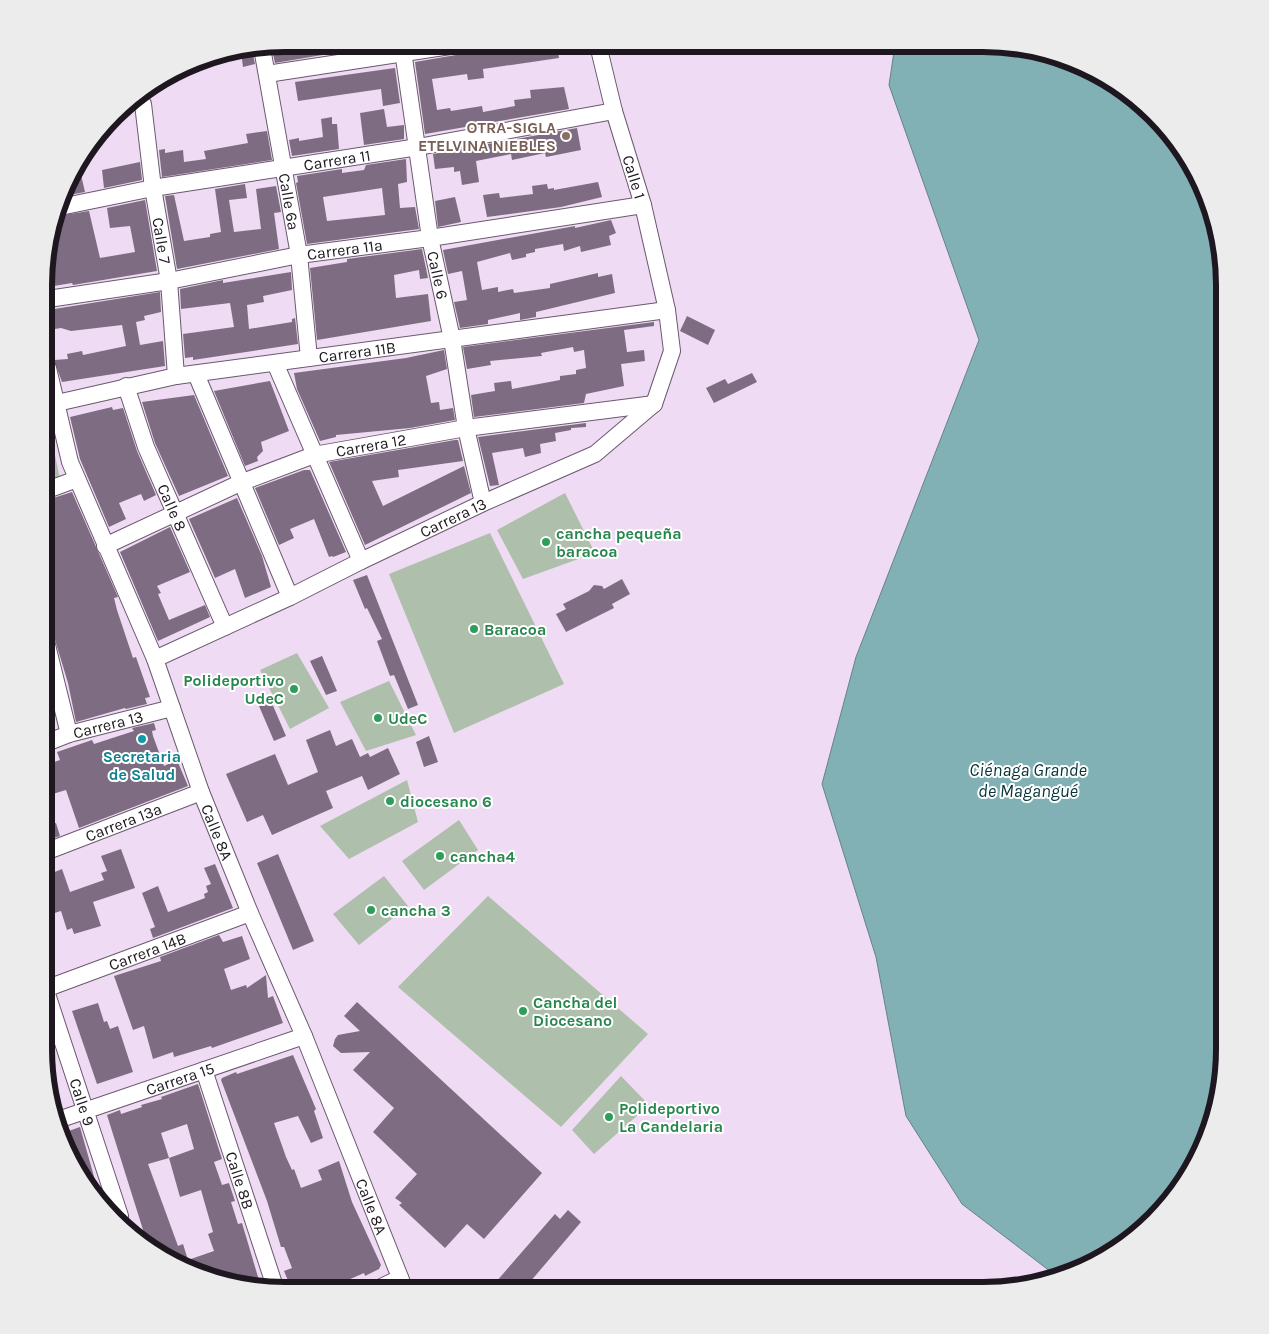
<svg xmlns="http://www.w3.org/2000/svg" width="1269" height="1334" font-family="Karla,sans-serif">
  <rect width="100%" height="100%" fill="#efdbf3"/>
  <!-- green -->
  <path fill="#aebfac" d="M47 417 60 479 47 484Z
    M565 493 595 553 523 579 497 530Z
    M490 533 564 684 454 733 389 574Z
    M297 653 329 708 290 729 260 670Z
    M389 681 416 735 366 751 340 702Z
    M407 780 418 822 349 859 320 826Z
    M459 820 478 850 424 890 402 861Z
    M384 876 408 906 359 945 333 914Z
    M488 896 648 1034 561 1127 398 987Z
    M621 1076 649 1105 594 1154 572 1130Z"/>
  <!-- water -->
  <path fill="#82b1b5" stroke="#648388" d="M895 45 1015 46 1105 76 1184 151 1212 207 1225 270V1064L1193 1169 1118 1249 1059 1278 962 1204 906 1116 876 957 822 784 856 657 979 340 889 85Z"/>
  <!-- building -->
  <path fill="#7e6d82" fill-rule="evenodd" d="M300 44H357L358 49 275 63 272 49Z
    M520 44H557L559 58 483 69 484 78 468 80 467 74 432 79 437 110 450 108 451 111 482 106 483 112 515 106 514 100 531 98 530 90 564 87 569 109 425 134 415 62Z
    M252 50 255 64 243 67 241 52Z
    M395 68 400 103 383 106 381 89 298 101 295 82Z
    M384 109 387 127 404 125V139L364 145 360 113Z
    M332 117V124H337L339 149 292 156 289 140 299 138V141L323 137 321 119Z
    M577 128 581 150 546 157 545 153 512 160 511 154 476 161 479 182 462 185 460 171 454 172V167L435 169 433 154Z
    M267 131 272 160 162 177 159 150 165 149V153L183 150 184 162 206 159 204 151 248 143 246 134Z
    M406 159 407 182 398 184 400 208 415 207 419 229 307 244 296 183 298 182 297 176 342 169V173L364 170 366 165ZM382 188 385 215 327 221 323 197Z
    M78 162 85 192 64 196 76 165Z
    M140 162 142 180 104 188 102 170Z
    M598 182 602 197 561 207 487 217 483 195 499 193 500 198 533 194 532 186 547 184 548 189 554 188V190Z
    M245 184 247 198 229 200 234 232 261 229 256 189 276 186 281 212 274 213 279 249 177 269 165 196 174 195 184 241 210 237V234L221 232 215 189Z
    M455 197 461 222 438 227 435 201Z
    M145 200 157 271 73 285 72 283 48 287V238L57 216 89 211 100 258 135 252 130 226 110 228 107 208Z
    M611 220 616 233 609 236 611 245 581 252 580 246 564 251 563 244 535 249V252L526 254V257L512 260 510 253 477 262 482 290 498 287V292L513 289 514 293 550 288V284L598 273V277L612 274 615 293 536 312V317L520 320V313L488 320V324L460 328 454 302 467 300 462 271 448 274 443 250 575 226V228Z
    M422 249 428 278 420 279 419 270 394 275 396 298 428 294 431 321 317 340 310 268 347 262V259Z
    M291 272 292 290 263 296 264 302 247 305 249 329 292 322V319L295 318 298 344 193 360V357L185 358 183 334 234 327 230 303 181 309 180 289 223 280V283Z
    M160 292 161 312 144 316 145 320 136 322 140 345 163 341 165 366 62 382 54 360 68 359 67 354 82 351 83 355 126 346 122 325 71 331 61 328 48 330V310Z
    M687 316 715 330 708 345 680 331Z
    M654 322V326L624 330 627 352 644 350 645 361 621 364 624 386 586 394 584 403 474 417 471 395 495 391 494 383 511 381 512 389 560 380V376L576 374V370L586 368 584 350 574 352 573 347 541 353 542 356 490 361 491 365 467 369 463 347Z
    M444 350 447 369 426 376 431 403 439 402 440 410 453 408 455 420 410 428 336 435V437L320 441 297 389 294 373 406 358Z
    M752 373 757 382 714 403 706 388 725 379 728 384Z
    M270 381 289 431 261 442 263 451 257 457 258 461 245 466 214 391Z
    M194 395 228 476 179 496 155 443 142 402Z
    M112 407 113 410 123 408 137 451 156 495 144 501 141 494 119 503 126 519 109 527 80 459 70 417Z
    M586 423V427L571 428V430L555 433 556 441 540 444 541 453 525 457 523 448 492 453 499 485 490 486 478 437Z
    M455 440H458L463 461 398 470 399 477 372 481 383 506 464 466 471 493 365 545 329 462Z
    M304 470H310L346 552 333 557 332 556 329 557 314 519 290 529 294 538 279 545 255 488Z
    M72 492 118 597 114 598 117 610 133 658 136 657 150 697 145 698 147 704 126 709 125 708 76 722 68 683 46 610 47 508 53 507 50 499Z
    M237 498 262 556 271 587 245 598 235 569 215 578 189 519Z
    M170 527 190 572 157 586 161 593 158 594 169 620 205 605 210 617 158 641 120 552Z
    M367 575 418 705 408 709 394 675 390 676 377 641 382 639 367 608 365 609 353 580Z
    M622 579 630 594 612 604 614 608 566 632 556 614 566 609 563 604 589 591 594 585 602 586 604 589Z
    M322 656 337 691 326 695 310 661Z
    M271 701 286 736 274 741 259 706Z
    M154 723 156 730 152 731 153 736 164 766 177 760 188 786 79 828 66 790 46 796V765L60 760 57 752 92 740 94 744 134 731 132 728Z
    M330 730 336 746 352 739 360 757 368 753 370 757 388 748 400 774 368 790 362 776 326 791 333 808 272 835 263 815 247 822 226 774 275 754 288 785 318 772 306 740Z
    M429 736 438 762 424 767 416 742Z
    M56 823 60 836 45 841V826Z
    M121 849 135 888 93 902 101 926 74 934 72 928 67 930 61 911 45 916V900L52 897 45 876 62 869 70 892 104 880 101 873 107 871 101 856Z
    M278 854 314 941 293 950 257 863Z
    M215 864 233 908 153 938 150 929 155 927 142 893 158 886 168 912 205 898 204 894 208 892 206 886 211 884 204 868Z
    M219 935 223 942 242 936 250 959 224 969 231 990 246 985 247 988 266 975 268 998 273 996 283 1023 212 1048 211 1046 174 1057 173 1052 153 1059 144 1026 133 1030 114 976 161 961 160 957Z
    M357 1002 542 1173 484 1239 467 1224 445 1248 399 1205 402 1203 395 1198 417 1174 373 1132 394 1108 353 1070 370 1052 341 1053 333 1046 335 1039 338 1035 360 1031 344 1016Z
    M98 1003 104 1022 107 1021 110 1029 118 1026 133 1072 97 1084 72 1011Z
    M293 1055 316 1109 314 1111 323 1138 311 1143 298 1116 274 1123 286 1157 292 1170 294 1169 301 1188 322 1180 318 1170 339 1161 352 1202 381 1265 379 1269 365 1276 364 1273 325 1290H292L284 1271 292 1268 284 1247H281L267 1201 221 1080 222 1078 236 1072 237 1074Z
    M198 1084 222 1159 214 1162 222 1185 229 1183 235 1201 231 1202 238 1224 242 1223 261 1287 165 1258 140 1235 144 1233 107 1115 120 1110 121 1114 142 1107 141 1105 162 1099 161 1097ZM187 1124 194 1149 169 1158 161 1133ZM169 1158 180 1197 201 1190 213 1232 208 1234 214 1251 188 1260 183 1244 178 1246 148 1164Z
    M80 1127 95 1180 85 1184 60 1134Z
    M568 1210 581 1222 530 1282 538 1290H489L555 1214 560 1219Z"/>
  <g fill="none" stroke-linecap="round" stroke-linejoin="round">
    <!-- street casing -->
    <g stroke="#6a596e" stroke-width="18">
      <g id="street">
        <path id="s1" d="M402 44 430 238 452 339 466 428 483 503"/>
        <path id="s2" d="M262 48 299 255 309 358"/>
        <path d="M267 74 463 44"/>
        <path id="s3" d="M143 104 153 188 169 281 176 376"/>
        <path id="s4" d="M60 207 153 188 418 147 614 111"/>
        <path id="s5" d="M48 299 169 281 299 255 430 238 643 205"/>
        <path d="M275 363 361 561"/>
        <path id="s6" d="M48 368 70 462 155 659 201 792 250 913 304 1036 405 1290"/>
        <path d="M196 374 290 597"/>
        <path id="s7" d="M126 386 146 447 225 627"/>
        <path id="s8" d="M48 405 176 376 667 310"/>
        <path d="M47 490 77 479"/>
        <path id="s9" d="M105 546 240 483 314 455 466 428 654 404"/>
        <path d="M46 641 69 734"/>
        <path id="s10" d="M155 659 290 597 361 561 483 503 595 454 654 404 672 351 667 310 643 205 614 111 598 45"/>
        <path id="s11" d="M46 743 69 734 172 708"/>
        <path id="s12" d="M45 852 201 792"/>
        <path id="s13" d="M45 988 120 1216"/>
        <path id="s14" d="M45 989 250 913"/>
        <path id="s15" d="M204 1070 276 1290"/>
        <path id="s16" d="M55 1121 304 1036"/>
        <path d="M375 1290 400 1278"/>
      </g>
    </g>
    <!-- street -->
    <use href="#street" stroke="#fff" stroke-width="16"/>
  </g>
  <!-- markers -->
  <circle fill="#8d6e63" stroke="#fff" stroke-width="2" cx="566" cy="136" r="5"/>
  <g fill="#2e9e5b" stroke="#fff" stroke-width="2">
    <circle cx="546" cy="542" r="5"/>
    <circle cx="474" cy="629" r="5"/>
    <circle cx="294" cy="689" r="5"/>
    <circle cx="378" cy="718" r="5"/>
    <circle cx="390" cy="801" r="5"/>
    <circle cx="440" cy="856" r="5"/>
    <circle cx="371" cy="910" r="5"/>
    <circle cx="523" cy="1011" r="5"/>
    <circle cx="609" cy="1117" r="5"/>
  </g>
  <circle fill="#0f9aa8" stroke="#fff" stroke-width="2" cx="142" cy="739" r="5"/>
  <g text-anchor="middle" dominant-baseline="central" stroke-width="4" stroke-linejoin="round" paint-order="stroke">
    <!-- education labels -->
    <g font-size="16" font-weight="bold" fill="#785e54" stroke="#fff" text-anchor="end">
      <text x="556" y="127">OTRA-SIGLA<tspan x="556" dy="18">ETELVINA NIEBLES</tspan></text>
    </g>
    <!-- street labels -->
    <g font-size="16" fill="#1e1720" stroke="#fff">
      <text stroke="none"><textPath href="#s4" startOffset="281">Carrera 11</textPath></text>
      <text transform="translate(634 177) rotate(73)">Calle 1</text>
      <text stroke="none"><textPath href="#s2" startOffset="156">Calle 6a</textPath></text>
      <text stroke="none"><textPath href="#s3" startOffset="138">Calle 7</textPath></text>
      <text stroke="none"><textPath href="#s5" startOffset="301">Carrera 11a</textPath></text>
      <text stroke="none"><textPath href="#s1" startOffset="234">Calle 6</textPath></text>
      <text stroke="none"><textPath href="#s8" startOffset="314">Carrera 11B</textPath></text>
      <text stroke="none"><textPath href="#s9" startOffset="286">Carrera 12</textPath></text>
      <text stroke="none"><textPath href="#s7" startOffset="130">Calle 8</textPath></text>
      <text stroke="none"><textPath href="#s10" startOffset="330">Carrera 13</textPath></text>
      <text stroke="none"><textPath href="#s11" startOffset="65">Carrera 13</textPath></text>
      <text stroke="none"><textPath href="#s12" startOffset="84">Carrera 13a</textPath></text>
      <text stroke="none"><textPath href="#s6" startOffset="495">Calle 8A</textPath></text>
      <text stroke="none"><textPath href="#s14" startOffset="109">Carrera 14B</textPath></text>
      <text stroke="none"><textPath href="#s16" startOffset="132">Carrera 15</textPath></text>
      <text stroke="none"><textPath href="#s13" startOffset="120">Calle 9</textPath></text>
      <text stroke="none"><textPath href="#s15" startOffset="116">Calle 8B</textPath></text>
      <text stroke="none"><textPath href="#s6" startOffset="900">Calle 8A</textPath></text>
    </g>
    <!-- leisure labels -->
    <g font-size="16" font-weight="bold" fill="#27864d" stroke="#fff" text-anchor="start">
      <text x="556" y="533">cancha pequeña<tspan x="556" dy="18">baracoa</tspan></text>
      <text x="484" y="629">Baracoa</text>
      <text x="284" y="680" text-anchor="end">Polideportivo<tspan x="284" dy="18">UdeC</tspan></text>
      <text x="388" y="718">UdeC</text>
      <text x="400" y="801">diocesano 6</text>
      <text x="450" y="856">cancha4</text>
      <text x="381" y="910">cancha 3</text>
      <text x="533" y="1002">Cancha del<tspan x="533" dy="18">Diocesano</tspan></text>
      <text x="619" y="1108">Polideportivo<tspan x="619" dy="18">La Candelaria</tspan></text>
    </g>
    <!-- culture labels -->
    <g font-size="16" font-weight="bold" fill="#0d838f" stroke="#fff">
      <text x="142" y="756">Secretaria<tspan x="142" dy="18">de Salud</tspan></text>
    </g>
    <!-- water labels -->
    <g font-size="18" font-style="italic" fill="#043337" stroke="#fff">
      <text x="1028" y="770">Ciénaga Grande<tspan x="1028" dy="21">de Magangué</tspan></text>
    </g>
  </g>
  <!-- crop -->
  <path d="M0 0H1269V1334H0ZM285 52H983A233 233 0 0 1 1216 285V1049A233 233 0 0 1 983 1282H285A233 233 0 0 1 52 1049V285A233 233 0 0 1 285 52Z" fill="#edeced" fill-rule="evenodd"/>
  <path fill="none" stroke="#1e1720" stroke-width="6" d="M285 52H983A233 233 0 0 1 1216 285V1049A233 233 0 0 1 983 1282H285A233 233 0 0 1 52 1049V285A233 233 0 0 1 285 52Z"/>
</svg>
